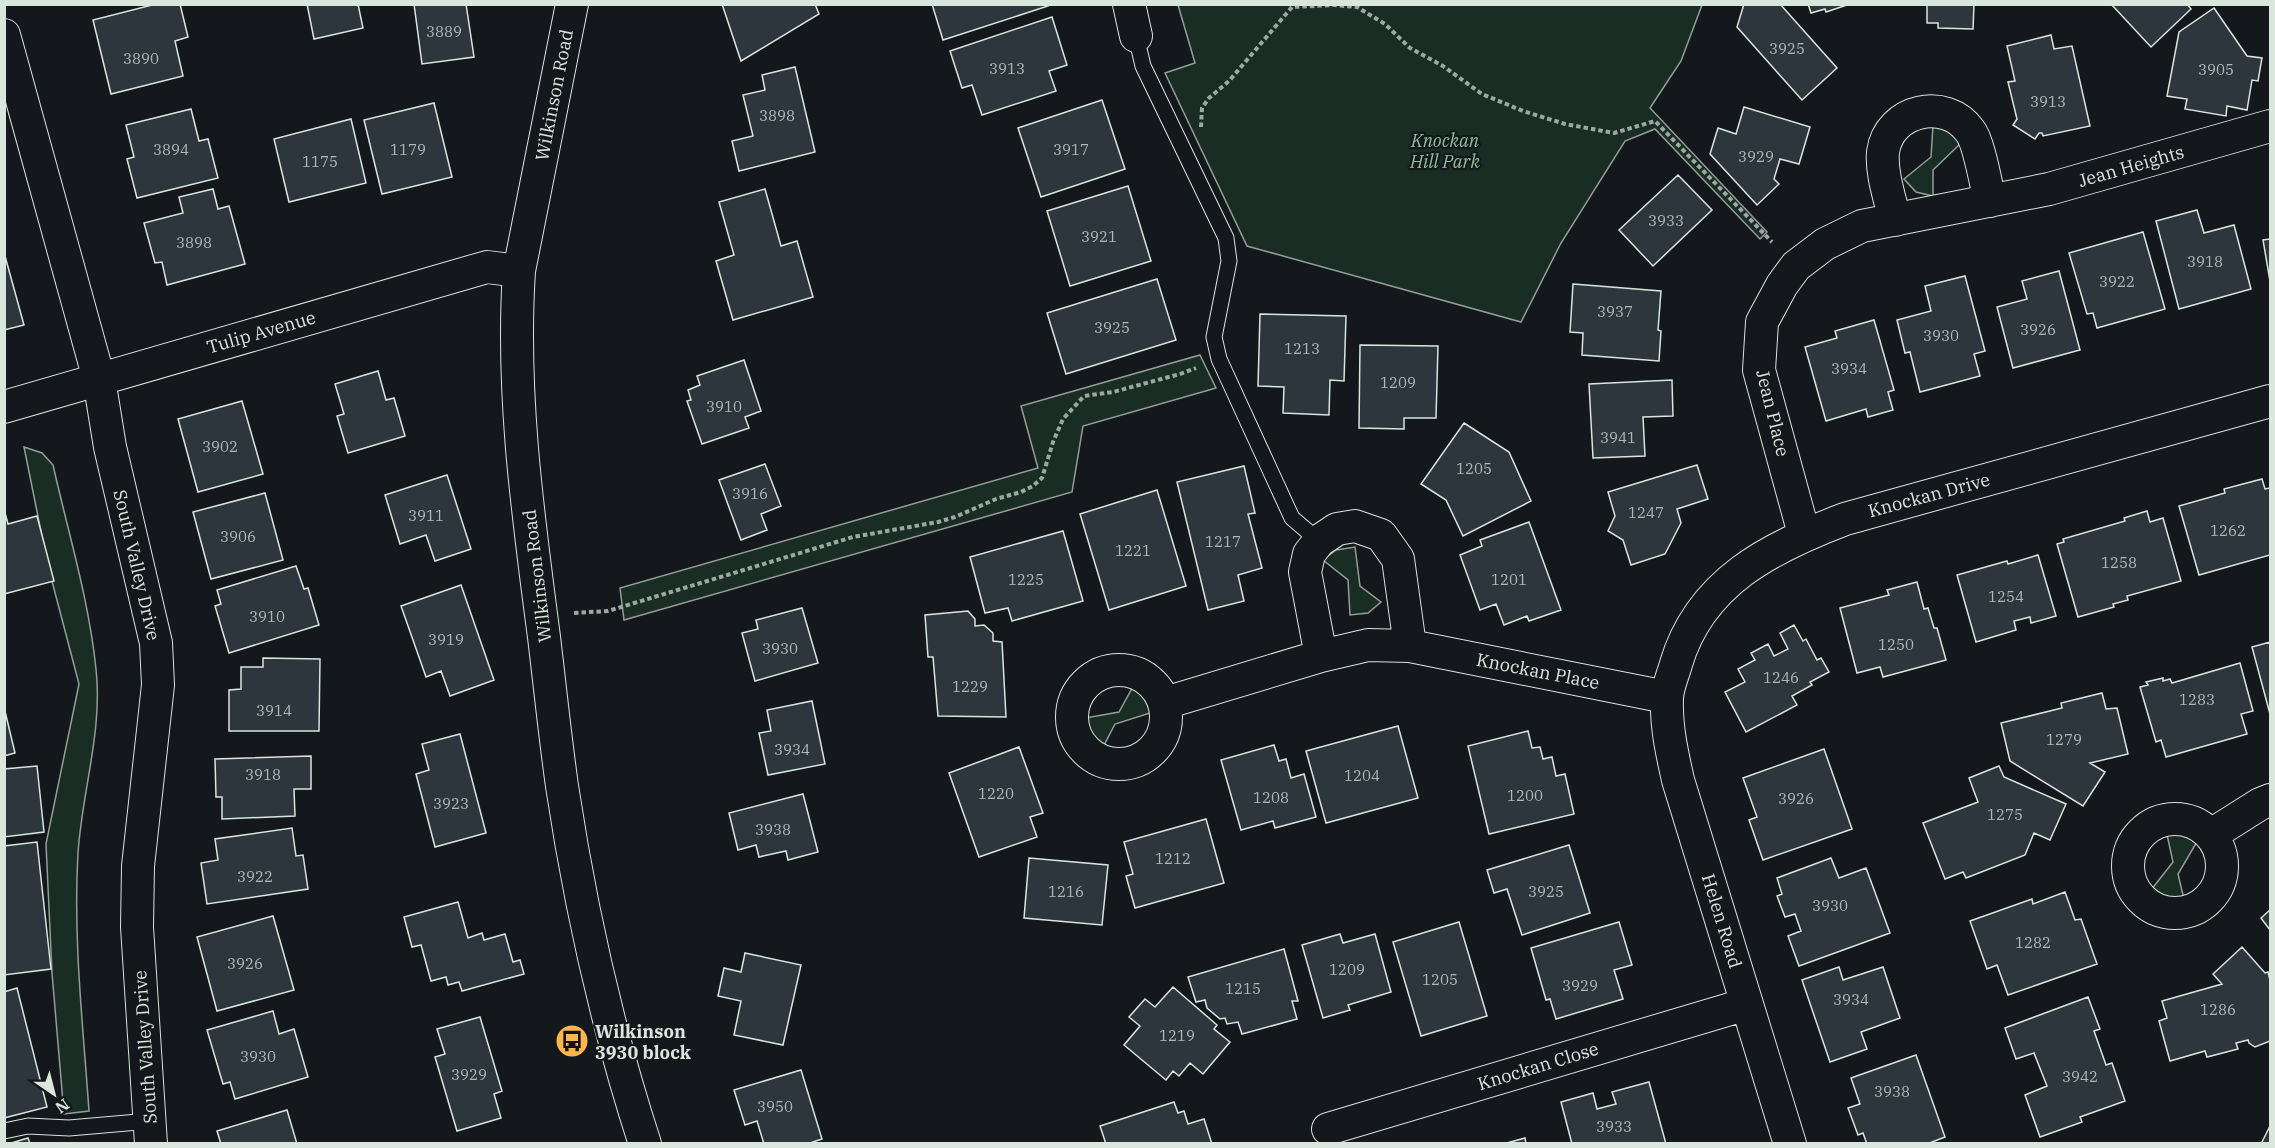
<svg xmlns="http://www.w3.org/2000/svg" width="2275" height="1148" font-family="'IBM Plex Serif',serif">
  <rect width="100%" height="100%" fill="#14181c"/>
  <!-- green -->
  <path fill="#1a2d24" stroke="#939e99" stroke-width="1.5" d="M1178 5H1702L1681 61 1650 108 1767 232 1760 239 1655 129 1625 141 1561 243 1521 322 1247 246 1165 73 1195 63Z
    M1933 125 1949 130 1962 142 1933 170V196L1916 192 1904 179 1931 157Z
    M1200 355 1216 388 1083 426 1072 492 624 620 620 588 1038 468 1021 406Z
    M24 447 42 453 53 465C68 532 89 600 96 669 103 730 82 792 78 853 73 939 83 1025 89 1111L64 1114 52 973 46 844 79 684 48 566Z
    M1355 547 1360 586 1381 602 1368 613 1350 615 1348 580 1323 560 1336 550Z
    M1135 683 1147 695 1153 712 1115 724 1103 747 1090 736 1085 718 1119 712Z
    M2166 830 2183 831 2198 840 2178 874 2184 899 2166 900 2151 890 2173 862Z"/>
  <!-- building -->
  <path fill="#2c363c" stroke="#d8e6dc" stroke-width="1.5" d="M156 4H180L188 37 175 41 183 76 111 94 93 20Z
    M307 4H358L363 28 314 39Z
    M414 4H466L474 57 422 64Z
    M722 4H815L819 14 741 61Z
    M932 4H1048V6L943 40Z
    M1744 4H1780L1837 68 1802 100 1737 27Z
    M1808 4H1850L1826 12 1825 9 1811 13Z
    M1927 4H1974L1973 29 1938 28V23H1927Z
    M2111 4H2187L2191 9 2151 47Z
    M2214 8 2247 56 2262 58 2258 81 2252 80 2247 110 2227 106 2226 116 2185 109 2187 99 2167 96 2179 32Z
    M1052 17 1067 65 1049 71 1056 91 982 115 972 85 962 88 950 51Z
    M2051 35 2054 49 2072 46 2090 126 2043 136 2042 133H2039L2035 139 2013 125 2017 119 2008 82 2015 81 2007 46Z
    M795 67 815 152 739 171 732 141 753 136 743 95 765 90 762 75Z
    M1102 100 1125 169 1041 197 1018 128Z
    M434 103 452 177 382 194 364 120Z
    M1744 107 1810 127 1799 164 1780 159 1774 179 1779 184 1757 205 1710 154 1718 128 1736 134Z
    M191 109 199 141 208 139 218 178 137 198 127 159 134 157 126 125Z
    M351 119 366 183 289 202 274 139Z
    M1678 175 1712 210 1653 266 1619 230Z
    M1128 186 1151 261 1070 286 1047 211Z
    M213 189 218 209 229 206 245 264 167 285 162 262 155 263 144 223 183 213 179 197Z
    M765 189 781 246 797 241 813 297 733 320 716 261 734 255 719 202Z
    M2197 210 2204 233 2234 225 2251 289 2179 309 2156 221Z
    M2143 232 2165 309 2097 328 2093 313 2087 314 2069 253Z
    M2270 239V281L2263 240Z
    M5 256 24 325 4 330V256Z
    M2059 271 2080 350 2013 368 1997 307 2027 299 2022 281Z
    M1965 276 1985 351 1974 354 1980 376 1920 392 1910 352 1905 353 1897 320 1931 311 1925 286Z
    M1157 279 1176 340 1066 374 1047 313Z
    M1573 284 1661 291 1658 330 1661 331 1659 361 1582 355 1583 333 1570 332Z
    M1260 314 1346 316 1344 381 1330 380 1329 415 1283 413 1284 387 1258 386Z
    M1874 320 1894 390 1888 392 1893 410 1868 417 1866 409 1826 421 1805 347 1837 338 1835 331Z
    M1360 345 1438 346 1436 418H1404V429L1359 428Z
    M744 360 761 411 745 417 749 428 702 444 687 401 691 400 688 390 700 385 697 376Z
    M378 371 386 400 394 398 405 436 348 453 337 416 344 414 335 384Z
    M1672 380 1673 416 1643 417 1645 456 1593 458 1589 384Z
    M242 401 263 474 198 492 178 419Z
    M1464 423 1509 452 1531 501 1463 536 1446 500 1421 484Z
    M765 464 781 506 761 514 767 530 741 540 719 480Z
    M1697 465 1708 499 1677 509 1681 523 1665 554 1631 565 1623 540 1608 531 1615 516 1608 492Z
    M1244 466 1255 513 1248 514 1262 568 1238 575 1244 601 1208 610 1177 482Z
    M447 475 471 549 435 561 426 535 400 544 385 495Z
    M2262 479 2265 489 2270 488V555L2199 575 2179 506 2225 493 2224 489Z
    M1157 490 1186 586 1109 610 1080 514Z
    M265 493 283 560 211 579 193 512Z
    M4 509 8 524 37 516 54 581 4 594Z
    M2147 511 2150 522 2163 518 2181 581 2127 596 2128 600 2113 604 2114 607 2078 617 2057 544 2064 542 2063 539 2125 521 2124 518Z
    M1529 522 1561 610 1529 621 1527 616 1504 625 1496 604 1480 610 1460 555 1482 546 1480 540Z
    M1063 531 1083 601 1012 621 1008 608 985 613 970 557Z
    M2038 555 2056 616 2031 623 2030 617 2014 621 2016 630 1976 642 1957 575 2007 561 2008 564Z
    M296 566 304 589 308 588 319 625 229 653 215 606 221 604 217 590Z
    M1917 582 1924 609 1928 608 1934 628H1937L1946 660 1883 677 1880 667 1857 673 1840 608 1889 595 1887 590Z
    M461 585 494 680 450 696 441 671 426 677 401 606Z
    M802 608 818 663 755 681 742 633 758 629 756 620Z
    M968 611 975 619V626L984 625 993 633V641L1002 642 1006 717 938 716 933 657H928L925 615Z
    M1794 625 1803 641 1806 639 1817 660 1821 658 1829 672 1810 682 1812 685 1792 696 1797 705 1746 732 1725 692 1745 682 1738 669 1755 660 1751 653 1768 644 1774 656 1788 649 1780 633Z
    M2270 642V714L2252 647Z
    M263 658 320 659 319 731H229V690L241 689V667H263Z
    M2240 663 2253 711 2241 714 2247 734 2166 757 2161 740 2156 742 2140 687 2148 685 2146 682 2163 678V681L2170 679 2172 683Z
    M2102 693 2106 709 2117 708 2128 754 2090 763 2105 772 2083 806 2010 761 2001 723 2062 708 2061 703Z
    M812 701 825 764 768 775 759 733 771 731 767 710Z
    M4 707 15 753 4 756Z
    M1398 726 1418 798 1326 823 1306 751Z
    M1528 731 1532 748 1540 747 1543 759 1552 757 1556 776 1565 774 1574 814 1489 834 1468 746Z
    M460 734 486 833 435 847 416 774 429 770 422 744Z
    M1274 745 1279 761 1286 759 1291 778 1304 774 1316 817 1275 828 1273 821 1241 830 1221 760Z
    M1019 747 1043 813 1030 817 1037 837 979 857 949 773Z
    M1824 749 1852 829 1763 860 1749 820 1757 817 1743 778Z
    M311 756V789H294L295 816 222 819V797H216L215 759Z
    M37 766 44 832 4 837V769Z
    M1999 766 2004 777 2066 804 2050 840 2034 833 2025 855 1966 878 1963 872 1945 879 1923 823 1978 802 1969 778Z
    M803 794 818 852 788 860 786 851 759 857 756 845 738 850 729 813Z
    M1206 819 1224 883 1135 908 1126 876 1133 874 1124 842Z
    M292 828 296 856 303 855 308 889 207 904 201 863 218 860 215 839Z
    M37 842 51 969 4 975V846Z
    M1569 845 1590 913 1522 935 1507 889 1494 893 1487 870Z
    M1029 858 1108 865 1102 925 1024 918Z
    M1831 858 1839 878 1866 868 1890 933 1799 966 1788 936 1801 931 1795 914 1785 917 1777 896 1782 894 1777 878Z
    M2065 892 2075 920 2081 919 2097 964 2008 995 1997 965 1987 969 1970 921 2032 899 2033 904Z
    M458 902 468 938 482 933 484 940 505 934 513 962 520 960 524 974 462 991 459 982 448 985 446 977 431 981 421 945 412 947 404 917Z
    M2270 910V930L2261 918Z
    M273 916 294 990 217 1011 197 937Z
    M1459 922 1487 1016 1421 1036 1393 942Z
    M1619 922 1632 965 1614 970 1623 999 1556 1019 1550 999 1546 1000 1531 948Z
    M1340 934 1343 943 1375 934 1391 992 1348 1005 1350 1010 1323 1018 1302 945Z
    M2242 947 2265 973 2268 972 2270 980V1041L2255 1047 2249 1043 2248 1040 2236 1043 2238 1049 2207 1057 2205 1051 2170 1061 2159 1021 2167 1018 2162 1001 2222 984 2213 974Z
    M1284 949 1298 1001H1292L1297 1019 1242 1034 1238 1022 1227 1024 1225 1018 1220 1019 1207 1008 1205 1000 1196 1002 1188 977Z
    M745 953 801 965 783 1045 734 1035 741 1001 718 996 724 968 741 972Z
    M1839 967 1843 980 1883 967 1900 1018 1861 1032 1867 1049 1830 1062 1802 980Z
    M1173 987 1217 1025 1214 1029 1230 1042 1203 1074 1190 1063 1179 1076 1173 1071 1166 1080 1124 1045 1140 1026 1129 1017 1145 999 1155 1007Z
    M17 988 47 1107 4 1118V992Z
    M2088 997 2100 1029 2094 1031 2106 1065 2112 1063 2125 1101 2080 1117 2082 1122 2040 1137 2025 1095 2047 1086 2034 1053 2016 1059 2005 1028Z
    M273 1011 279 1034 294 1029 308 1077 235 1099 230 1082 223 1084 207 1030Z
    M480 1017 502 1091 494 1094 501 1118 457 1131 435 1057 445 1054 437 1029Z
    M1916 1055 1945 1137 1927 1144H1867L1863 1133 1858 1135 1848 1108 1860 1104 1851 1078Z
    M801 1070 822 1139 807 1144H764L757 1121 745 1125 734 1090Z
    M1649 1082 1666 1144H1572L1561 1102 1593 1093 1597 1109 1616 1104 1612 1092Z
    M1174 1102 1178 1113 1184 1111 1188 1124 1204 1119 1212 1144H1106L1100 1126Z
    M287 1110 297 1144H221L217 1131Z
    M2270 1126V1144H2261Z
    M28 1138 30 1144H8Z
    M1525 1138 1526 1144H1503Z"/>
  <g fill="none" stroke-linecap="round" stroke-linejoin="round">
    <!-- lane casing -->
    <g stroke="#d8e6dc" stroke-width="17">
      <path id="lane" d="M1136 36 1143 66 1226 238 1229 261 1214 337 1219 359 1292 518 1319 541
        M4 1131 28 1126 69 1128 150 1121"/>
    </g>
    <!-- street casing -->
    <g stroke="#d8e6dc" stroke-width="34">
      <path id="street" d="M572 4 519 271C511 394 528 515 544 637 550 687 555 736 562 786 580 906 607 1027 645 1144
        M1129 4 1136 36
        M4 35 99 379 110 447 156 643 158 685 138 866 137 927 151 1144
        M1895 220C1890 199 1881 173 1883 152 1889 109 1946 97 1970 131 1979 142 1986 185 1990 201
        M4 407 487 267 519 271
        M1804 534 1759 370 1762 322 1782 285 1796 266 1825 244 1862 226 2049 189 2270 126
        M1321 656 1305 572 1309 554 1319 541 1337 529 1355 526 1381 535 1398 559 1410 646
        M1072 717a47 47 0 1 1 94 0a47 47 0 1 1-94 0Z
        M1165 703 1321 656 1368 645 1410 646 1666 697
        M2128 866a47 47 0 1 1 94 0a47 47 0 1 1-94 0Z
        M2211 835 2260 804 2270 800
        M1328 1129 1747 1004
        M1790 1144 1678 780C1672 753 1666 727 1667 699 1667 688 1673 675 1676 664 1700 582 1771 547 1845 519L2270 401"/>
    </g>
    <!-- path -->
    <path stroke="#9da8a2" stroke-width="4" stroke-dasharray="4.5 3" stroke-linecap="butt" d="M1201 127 1202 108 1209 98 1229 81 1292 7 1334 5 1357 7 1385 24 1410 48 1443 66 1482 94 1523 111 1565 124 1614 133 1655 121 1772 242
      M574 613 608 611 853 537 938 522 955 517 996 499 1021 492 1033 486 1042 478 1053 442 1063 419 1084 396 1113 392 1180 374 1196 368"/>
    <!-- lane -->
    <use href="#lane" stroke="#14181c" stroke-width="15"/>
    <!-- street -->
    <use href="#street" stroke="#14181c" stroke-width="32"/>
  </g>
  <!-- icons -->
  <defs>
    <g id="bus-disc" transform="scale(1.725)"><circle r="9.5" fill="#ffb74d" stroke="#14181c"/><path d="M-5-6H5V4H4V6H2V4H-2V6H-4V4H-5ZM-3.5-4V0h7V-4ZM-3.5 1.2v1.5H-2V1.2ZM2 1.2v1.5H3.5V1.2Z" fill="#111"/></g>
  </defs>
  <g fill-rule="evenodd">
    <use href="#bus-disc" x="572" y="1041"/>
  </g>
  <g text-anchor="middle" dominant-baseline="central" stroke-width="4.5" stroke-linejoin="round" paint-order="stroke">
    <!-- number labels -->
    <g font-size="15" fill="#adbab4">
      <text x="444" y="31">3889</text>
      <text x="1787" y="48">3925</text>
      <text x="141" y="58">3890</text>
      <text x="1007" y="68">3913</text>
      <text x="2216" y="69">3905</text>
      <text x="2048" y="101">3913</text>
      <text x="777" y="115">3898</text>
      <text x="171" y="149">3894</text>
      <text x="408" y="149">1179</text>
      <text x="1071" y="149">3917</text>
      <text x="1756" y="156">3929</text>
      <text x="320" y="161">1175</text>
      <text x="1666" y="220">3933</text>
      <text x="1099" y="236">3921</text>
      <text x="194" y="242">3898</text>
      <text x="2205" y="261">3918</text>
      <text x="2117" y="281">3922</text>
      <text x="1615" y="311">3937</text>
      <text x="1112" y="327">3925</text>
      <text x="2038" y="329">3926</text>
      <text x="1941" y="335">3930</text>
      <text x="1302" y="348">1213</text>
      <text x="1849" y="368">3934</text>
      <text x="1398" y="382">1209</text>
      <text x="724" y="406">3910</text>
      <text x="1618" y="437">3941</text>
      <text x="220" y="446">3902</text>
      <text x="1474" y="468">1205</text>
      <text x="750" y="493">3916</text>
      <text x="1646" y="512">1247</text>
      <text x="426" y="515">3911</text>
      <text x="2228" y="530">1262</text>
      <text x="238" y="536">3906</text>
      <text x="1223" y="541">1217</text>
      <text x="1133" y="550">1221</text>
      <text x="2119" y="562">1258</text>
      <text x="1026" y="579">1225</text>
      <text x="1509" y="579">1201</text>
      <text x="2006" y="596">1254</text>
      <text x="267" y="616">3910</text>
      <text x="446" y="639">3919</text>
      <text x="1896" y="644">1250</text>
      <text x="780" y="648">3930</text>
      <text x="1781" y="677">1246</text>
      <text x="970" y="686">1229</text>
      <text x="2197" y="699">1283</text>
      <text x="274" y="710">3914</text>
      <text x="2064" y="739">1279</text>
      <text x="792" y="749">3934</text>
      <text x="263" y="774">3918</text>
      <text x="1362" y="775">1204</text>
      <text x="996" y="793">1220</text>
      <text x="1525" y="795">1200</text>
      <text x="1271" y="797">1208</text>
      <text x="1796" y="798">3926</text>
      <text x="451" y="803">3923</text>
      <text x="2005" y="814">1275</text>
      <text x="773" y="829">3938</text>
      <text x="1173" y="858">1212</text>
      <text x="255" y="876">3922</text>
      <text x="1066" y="891">1216</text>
      <text x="1546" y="891">3925</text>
      <text x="1830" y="905">3930</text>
      <text x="2033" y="942">1282</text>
      <text x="245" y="963">3926</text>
      <text x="1347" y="969">1209</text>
      <text x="1440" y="979">1205</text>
      <text x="1580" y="985">3929</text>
      <text x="1243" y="988">1215</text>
      <text x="1851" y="999">3934</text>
      <text x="2218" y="1009">1286</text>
      <text x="1177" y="1035">1219</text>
      <text x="258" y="1056">3930</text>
      <text x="469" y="1074">3929</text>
      <text x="2080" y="1076">3942</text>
      <text x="1892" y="1091">3938</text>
      <text x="775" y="1106">3950</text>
      <text x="1614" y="1126">3933</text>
    </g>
    <!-- street labels -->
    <g font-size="18" fill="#d8e6dc" stroke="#14181c">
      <text transform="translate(554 95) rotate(-79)">Wilkinson Road</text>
      <text transform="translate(2131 166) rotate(-16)">Jean Heights</text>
      <text transform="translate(261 332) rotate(-16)">Tulip Avenue</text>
      <text transform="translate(1773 413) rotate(76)">Jean Place</text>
      <text transform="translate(1929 495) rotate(-15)">Knockan Drive</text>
      <text transform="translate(137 565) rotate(77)">South Valley Drive</text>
      <text transform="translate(537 576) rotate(-97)">Wilkinson Road</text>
      <text transform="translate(1538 671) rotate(11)">Knockan Place</text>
      <text transform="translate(1722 921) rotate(73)">Helen Road</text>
      <text transform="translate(145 1047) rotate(-94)">South Valley Drive</text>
      <text transform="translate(1538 1066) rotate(-17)">Knockan Close</text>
    </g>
    <!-- park labels -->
    <g font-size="18" font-style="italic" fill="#8ac095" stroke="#14181c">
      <text x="1445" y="140">Knockan<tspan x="1445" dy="21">Hill Park</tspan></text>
    </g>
    <!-- poi labels -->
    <g font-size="18" font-weight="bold" fill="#d8e6dc" stroke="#14181c" text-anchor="start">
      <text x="595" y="1031">Wilkinson<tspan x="595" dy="21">3930 block</tspan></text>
    </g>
  </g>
  <!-- border -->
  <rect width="2275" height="1148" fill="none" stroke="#d8e6dc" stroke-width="12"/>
  <!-- north arrow -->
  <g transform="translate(54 1094) rotate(145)" stroke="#14181c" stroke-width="4.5" paint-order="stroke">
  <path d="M0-4.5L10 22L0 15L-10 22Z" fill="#d8e6dc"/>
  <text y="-9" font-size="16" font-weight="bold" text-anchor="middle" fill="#d8e6dc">N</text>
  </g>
</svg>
